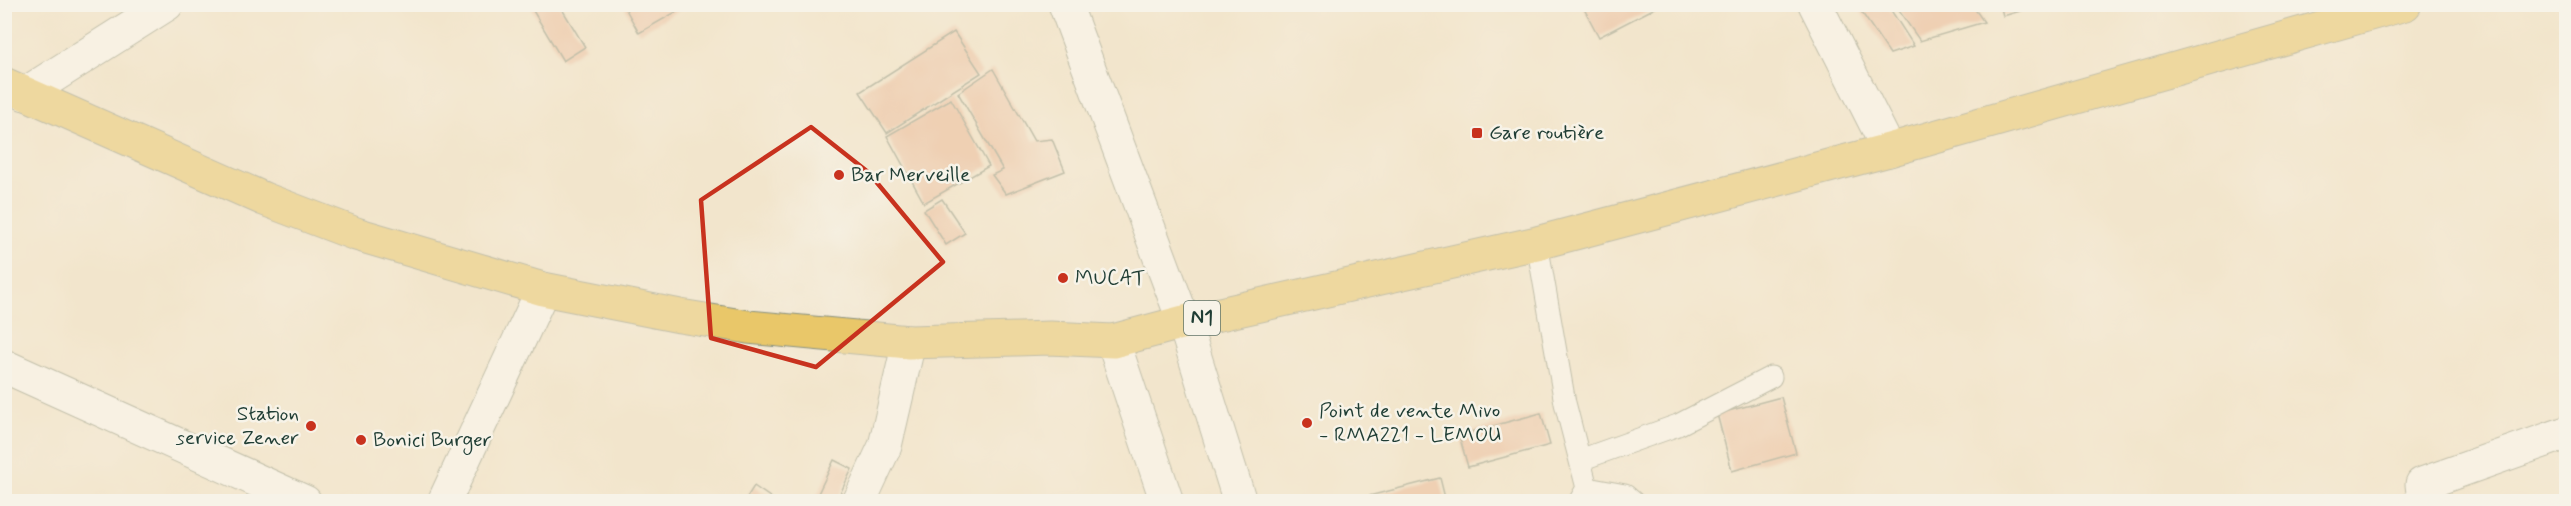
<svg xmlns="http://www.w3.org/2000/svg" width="2571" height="506" font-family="Mynerve,sans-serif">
  <rect width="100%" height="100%" fill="#f7f3e8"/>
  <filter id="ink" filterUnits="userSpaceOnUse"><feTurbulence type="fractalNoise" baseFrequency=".0167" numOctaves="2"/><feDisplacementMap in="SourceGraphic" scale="12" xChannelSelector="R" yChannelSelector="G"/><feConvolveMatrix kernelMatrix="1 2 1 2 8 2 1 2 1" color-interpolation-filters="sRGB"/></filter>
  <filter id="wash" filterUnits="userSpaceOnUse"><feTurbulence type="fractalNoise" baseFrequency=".008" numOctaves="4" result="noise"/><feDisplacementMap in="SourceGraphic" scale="24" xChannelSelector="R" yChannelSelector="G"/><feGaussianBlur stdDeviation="1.35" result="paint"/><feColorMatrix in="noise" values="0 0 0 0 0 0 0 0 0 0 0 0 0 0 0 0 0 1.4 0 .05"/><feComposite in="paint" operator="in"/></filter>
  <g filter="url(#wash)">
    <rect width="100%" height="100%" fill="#f2e5cc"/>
    <g id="blocks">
      <!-- building -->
      <path fill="#ebb595" d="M529 4H559L585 47 563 61Z
        M623 4H690L639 33Z
        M1856 4H1887L1914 46 1890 54Z
        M2000 4H2041V5L2003 16Z
        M1582 5H1661L1599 37Z
        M1895 5H1972L1984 22 1920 41Z
        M954 32 981 73 887 133 860 92Z
        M993 69 1034 141 1052 139 1065 171 1006 194 992 175 1003 170 958 93Z
        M951 99 989 166 924 203 887 136Z
        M942 199 965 233 946 245 924 210Z
        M1781 397 1796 453 1732 471 1717 414Z
        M1541 413 1550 445 1468 467 1459 435Z
        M834 460 852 469 836 502H814Z
        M1440 478 1446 502H1349V501Z
        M754 486 777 502H744Z"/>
    </g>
  </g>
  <g filter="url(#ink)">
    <use href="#blocks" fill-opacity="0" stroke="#889180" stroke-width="1.5"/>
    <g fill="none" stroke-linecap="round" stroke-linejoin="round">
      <!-- lane casing -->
      <g stroke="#889180" stroke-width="23">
        <path id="lane" d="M1537 243 1565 403 1587 488 1579 502
          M1580 460 1678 425 1771 377
          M1587 488 1625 495 1633 502"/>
      </g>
      <!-- street casing -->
      <g stroke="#889180" stroke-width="35">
        <path id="street" d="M1065 4 1184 322 1240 502
          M1815 4 1889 150
          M25 94 167 4
          M1113 341 1167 502
          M4 366 305 502
          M444 502 543 289
          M859 502 885 446 909 342
          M2424 502 2422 484 2566 433"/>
      </g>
      <!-- highway casing -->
      <g stroke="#889180" stroke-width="35">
        <path id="highway" d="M4 84 264 199 356 234 543 289 680 316 748 327 909 342 1050 338 1113 341 1184 322 1537 243 1889 150 2405 4"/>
      </g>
      <!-- lane -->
      <use href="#lane" stroke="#fff" stroke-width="21"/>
      <!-- street -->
      <use href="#street" stroke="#fff" stroke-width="33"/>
      <!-- highway -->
      <use href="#highway" stroke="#e9c769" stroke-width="33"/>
    </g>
  </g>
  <!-- marked area -->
  <path d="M0 0H2571V506H0ZM811 127 868 172 943 262 816 367 711 338 701 200Z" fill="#f2e5cc" fill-opacity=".55" fill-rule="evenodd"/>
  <path fill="none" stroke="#c8321e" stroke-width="4.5" stroke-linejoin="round" d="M811 127 868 172 943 262 816 367 711 338 701 200Z"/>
  <!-- markers -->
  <g fill="#c8321e" stroke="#f7f3e8" stroke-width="2">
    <rect x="1471" y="127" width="12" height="12" rx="3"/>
    <circle cx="839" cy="175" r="6"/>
    <circle cx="1063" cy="278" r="6"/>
    <circle cx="1307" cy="423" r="6"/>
    <circle cx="311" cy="426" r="6"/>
    <circle cx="361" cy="440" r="6"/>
  </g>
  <g text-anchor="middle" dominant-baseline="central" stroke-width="5" stroke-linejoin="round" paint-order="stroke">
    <!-- shield labels -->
    <rect fill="#f7f3e8" stroke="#60746a" stroke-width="1.5" x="1184" y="301" width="36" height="34" rx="4.5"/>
    <g font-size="20" font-weight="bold" fill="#1f3d34">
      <text x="1202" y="318">N1</text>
    </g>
    <!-- poi labels -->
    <g font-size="21" fill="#1f3d34" stroke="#f7f3e8" text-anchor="start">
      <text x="1489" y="133">Gare routière</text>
      <text x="851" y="175">Bar Merveille</text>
      <text x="1075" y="278">MUCAT</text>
      <text x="1319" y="411">Point de vente Mivo<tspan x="1319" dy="24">- RMA221 - LEMOU</tspan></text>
      <text x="299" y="414" text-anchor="end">Station<tspan x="299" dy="24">service Zener</tspan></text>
      <text x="373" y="440">Bonici Burger</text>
    </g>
  </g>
  <!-- margin -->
  <rect width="2571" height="506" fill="none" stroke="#f7f3e8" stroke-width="24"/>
</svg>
